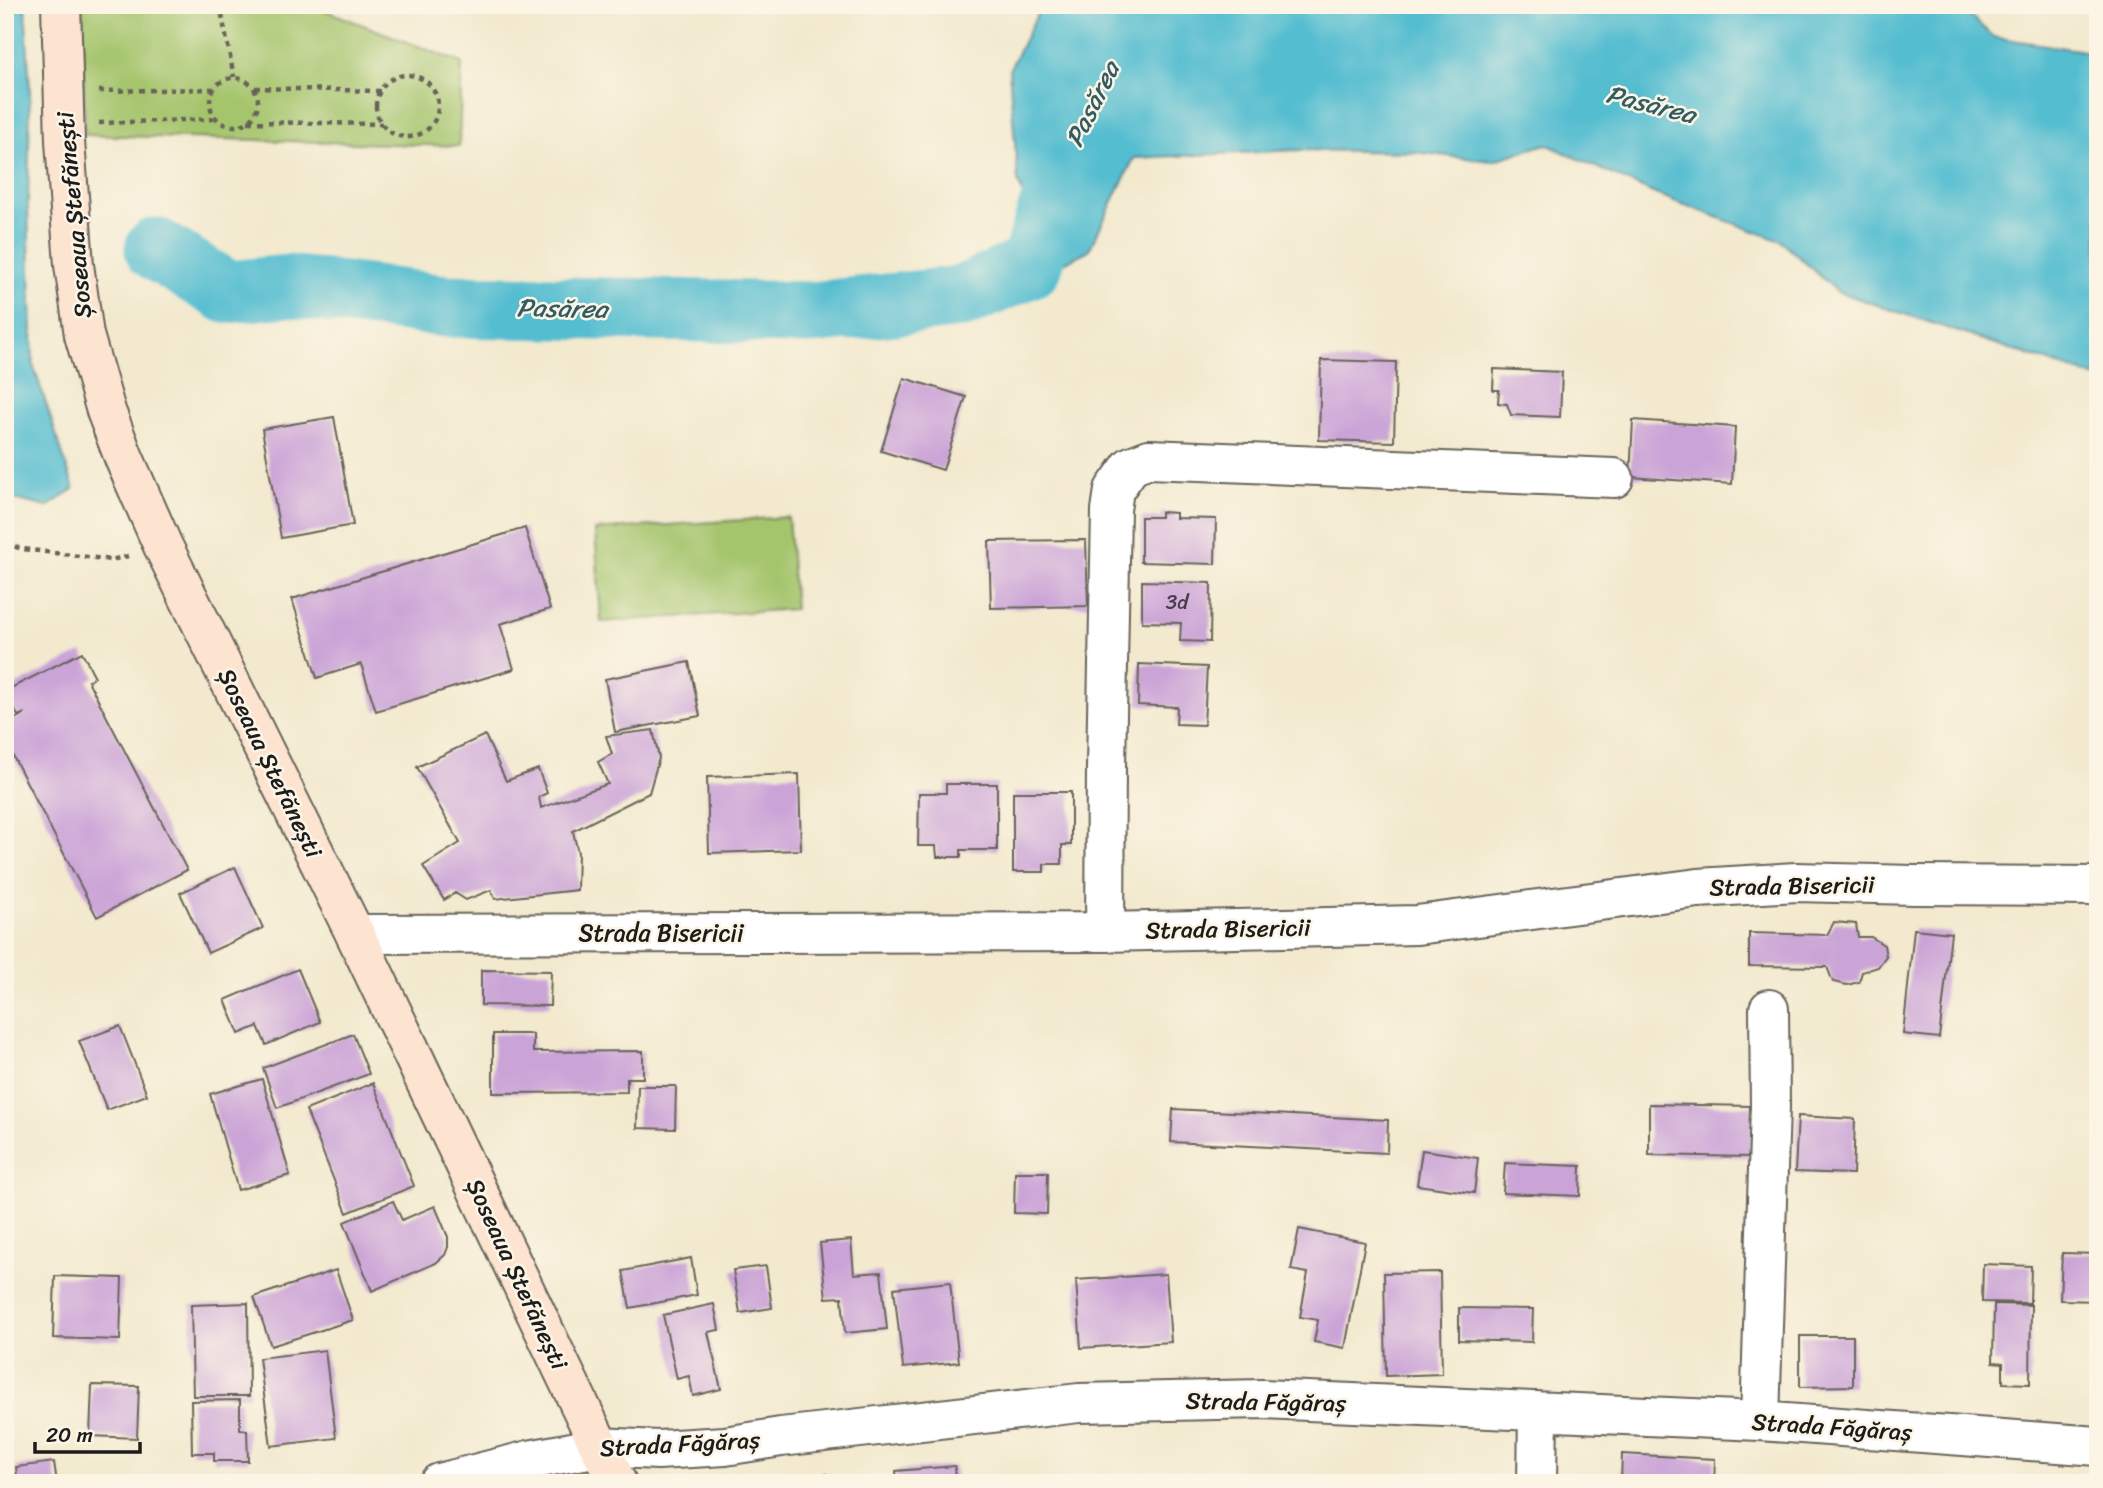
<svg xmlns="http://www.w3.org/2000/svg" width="2103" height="1488" font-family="Sriracha,sans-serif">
  <rect width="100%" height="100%" fill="#fcf5e5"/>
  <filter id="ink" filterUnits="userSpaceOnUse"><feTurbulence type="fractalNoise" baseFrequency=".0143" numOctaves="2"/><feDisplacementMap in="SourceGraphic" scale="14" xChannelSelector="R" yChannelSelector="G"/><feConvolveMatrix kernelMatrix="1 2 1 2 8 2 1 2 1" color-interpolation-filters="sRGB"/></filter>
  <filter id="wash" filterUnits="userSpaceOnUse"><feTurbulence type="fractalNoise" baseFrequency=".00686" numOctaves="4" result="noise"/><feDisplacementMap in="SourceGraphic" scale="28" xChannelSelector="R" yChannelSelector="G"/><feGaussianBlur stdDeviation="1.57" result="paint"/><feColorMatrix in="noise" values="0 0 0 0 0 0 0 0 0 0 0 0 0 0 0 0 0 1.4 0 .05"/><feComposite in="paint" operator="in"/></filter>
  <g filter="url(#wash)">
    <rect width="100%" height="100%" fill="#f2e9ce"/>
    <!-- green -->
    <path fill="#a5c56d" stroke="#607044" stroke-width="2" d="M82 5H311L462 63 459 146 85 135Z
      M788 517 795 609 601 622 595 530Z"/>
    <!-- water -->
    <path fill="#54bdd0" stroke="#386c76" stroke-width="2" d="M5 5H25L30 89 28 207 33 364 74 489 47 507 5 497Z
      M1042 5H1959L1993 37 2098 53V378L1838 292 1781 241 1653 193 1546 144 1492 161 1413 152 1299 150 1134 158 1089 250 1049 271 1018 181 1009 70Z"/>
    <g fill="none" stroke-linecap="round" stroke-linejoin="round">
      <!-- river -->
      <path stroke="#54bdd0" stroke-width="63" d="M156 249 227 292 288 286 446 306 811 313 962 297 1031 266 1066 159"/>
    </g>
    <g id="blocks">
      <!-- building -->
      <path fill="#cba4d7" d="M1321 360 1396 362 1394 442 1319 440Z
        M1494 369 1562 372 1560 417 1511 415 1507 404 1498 403 1499 390H1493Z
        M904 378 966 397 943 470 881 451Z
        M334 417 353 525 281 538 262 429Z
        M1633 420 1735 427 1732 484 1630 477Z
        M1161 512 1176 513V518L1216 519 1215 564 1141 562V517H1161Z
        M525 528 550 609 500 624 514 669 376 711 361 664 317 678 292 599Z
        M1086 540 1088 606 991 608 989 541Z
        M1142 581 1211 583 1210 642 1180 641 1181 623 1142 622Z
        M82 652 95 677 88 681 187 870 97 917 5 741V724L25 713 18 716 5 691Z
        M689 662 700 716 615 732 605 679Z
        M1139 664 1207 667 1204 725 1176 724 1177 707 1138 705Z
        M653 730 659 758 649 793 573 831 578 853 577 890 495 899 491 890 466 900 455 893 444 900 423 866 460 843 417 767 485 735 506 781 538 769 547 793 539 797 541 808 608 784 598 762 612 754 606 736Z
        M799 774 801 850 709 853 707 777Z
        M946 784H997V850H961V857H937L936 846H918L919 793H946Z
        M1013 792H1071V845H1062V864H1044V872H1013Z
        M235 867 263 928 208 953 180 893Z
        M1834 922 1856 924 1858 937H1871L1884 945 1886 956 1878 967 1862 972 1859 982 1847 985 1833 982 1827 967 1749 966V933L1827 935Z
        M1914 929 1951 933 1939 1038 1903 1034Z
        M298 969 320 1022 266 1045 258 1026 239 1034 225 1000Z
        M481 970 551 971 550 1006 481 1005Z
        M120 1026 147 1095 107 1110 79 1041Z
        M353 1034 369 1074 277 1108 263 1068Z
        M493 1034H533V1052L643 1051V1078H627V1092L493 1093Z
        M262 1079 290 1175 238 1190 210 1094Z
        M373 1083 414 1186 347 1213 306 1110Z
        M638 1086H676L675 1129 637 1128Z
        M1649 1104 1752 1106 1751 1157 1649 1155Z
        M1173 1109 1388 1120 1387 1153 1171 1142Z
        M1798 1116 1855 1119 1853 1174 1795 1172Z
        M1422 1150 1478 1158 1474 1193 1417 1185Z
        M1505 1163 1581 1166 1580 1196 1503 1193Z
        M1015 1172H1048L1047 1214 1014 1213Z
        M393 1201 402 1220 435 1206 448 1237V1247L445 1255 436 1263 372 1291 344 1222Z
        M1299 1229 1365 1242 1345 1348 1314 1342 1318 1320 1300 1317 1308 1273 1291 1270Z
        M851 1240 854 1274 881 1272 887 1329 845 1333 842 1297 826 1298 820 1243Z
        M2062 1253 2098 1254V1301L2060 1300Z
        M691 1258 697 1295 630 1308 623 1271Z
        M1983 1264 2031 1266 2030 1303 1982 1302Z
        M766 1266 772 1308 740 1313 733 1270Z
        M336 1270 353 1320 271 1346 254 1297Z
        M1440 1272 1442 1374 1386 1376 1384 1273Z
        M1166 1274 1171 1342 1081 1348 1076 1280Z
        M55 1276 122 1278 120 1340 53 1338Z
        M950 1282 959 1362 903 1368 894 1288Z
        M248 1303 249 1396H193L191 1305Z
        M714 1304 719 1330 708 1332 721 1389 693 1396 689 1376 677 1379 663 1315Z
        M1994 1304 2031 1305 2030 1384 2003 1383V1363L1993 1362Z
        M1459 1308 1533 1309 1532 1342 1459 1340Z
        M1800 1336H1853V1386L1800 1387Z
        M325 1350 336 1438 271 1446 259 1358Z
        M92 1385 139 1386 137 1438 90 1436Z
        M240 1400V1429L247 1430 248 1461H214V1453H192L191 1401Z
        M1622 1454 1715 1459 1714 1483H1621Z
        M54 1462 57 1483H18L16 1467Z
        M955 1466 956 1483H897L896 1471Z
        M826 1474 829 1483H806Z"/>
    </g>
  </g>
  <g filter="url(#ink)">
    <use href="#blocks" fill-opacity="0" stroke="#67645a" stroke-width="2"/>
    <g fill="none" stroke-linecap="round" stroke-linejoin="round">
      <!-- street casing -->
      <g stroke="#67645a" stroke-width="42">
        <path id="street" d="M1105 932 1106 767 1111 510 1114 490 1131 466 1149 459 1614 478
          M355 934 1105 932 1417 925 1698 888 1796 882 1914 885 2098 886
          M1760 1421 1770 1106 1769 1009
          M439 1483 529 1460 599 1447 658 1450 725 1446 781 1437 1079 1403 1262 1399 1760 1421 2098 1446
          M1537 1483 1538 1411"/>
      </g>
      <!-- secondary casing -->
      <g stroke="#67645a" stroke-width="42">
        <path id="secondary" d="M61 5 65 141 74 265 84 335 106 411 124 458 163 546 355 934 617 1483"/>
      </g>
      <!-- path -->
      <path stroke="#67645a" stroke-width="4.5" stroke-dasharray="5 5" stroke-linecap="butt" d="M220 5 234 77
        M376 106a31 31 0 1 1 62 0a31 31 0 1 1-62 0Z
        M210 102a24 24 0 1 1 48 0a24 24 0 1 1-48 0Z
        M255 88 380 91
        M99 91 214 89
        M248 122 382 124
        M99 123 217 119
        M5 544 23 549 111 560 128 556"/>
      <!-- street -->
      <use href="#street" stroke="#fff" stroke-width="38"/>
      <!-- secondary -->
      <use href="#secondary" stroke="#fde4d1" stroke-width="38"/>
    </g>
  </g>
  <g text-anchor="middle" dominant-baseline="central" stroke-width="5" stroke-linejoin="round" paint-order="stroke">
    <!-- number labels -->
    <g font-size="21" fill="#483e4b">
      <text x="1177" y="602">3d</text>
    </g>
    <!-- street labels -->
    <g font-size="24" fill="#1c1c1c" stroke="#fcf5e5">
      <text transform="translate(74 215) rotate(-95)">Șoseaua Ștefănești</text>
      <text transform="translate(270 763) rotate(64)">Șoseaua Ștefănești</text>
      <text transform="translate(1792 886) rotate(-1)">Strada Bisericii</text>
      <text transform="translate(1228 929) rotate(-1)">Strada Bisericii</text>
      <text x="661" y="933">Strada Bisericii</text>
      <text transform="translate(517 1274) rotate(65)">Șoseaua Ștefănești</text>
      <text transform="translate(1266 1402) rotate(1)">Strada Făgăraș</text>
      <text transform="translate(1832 1427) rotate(4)">Strada Făgăraș</text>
      <text transform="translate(680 1444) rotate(-3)">Strada Făgăraș</text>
    </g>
    <!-- water labels -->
    <g font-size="26" font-style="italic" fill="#325c64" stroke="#fcf5e5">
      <text transform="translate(1092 104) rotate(-64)">Pasărea</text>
      <text transform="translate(1651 104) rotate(14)">Pasărea</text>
      <text transform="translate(562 308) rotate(1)">Pasărea</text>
    </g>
  </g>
  <!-- margin -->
  <rect width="2103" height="1488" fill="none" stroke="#fcf5e5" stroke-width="28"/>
  <!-- scale -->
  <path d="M35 1442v10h105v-10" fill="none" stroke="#1c1c1c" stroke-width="3.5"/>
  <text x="46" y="1442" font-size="21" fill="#1c1c1c" stroke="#fcf5e5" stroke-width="5" paint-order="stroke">20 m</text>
</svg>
